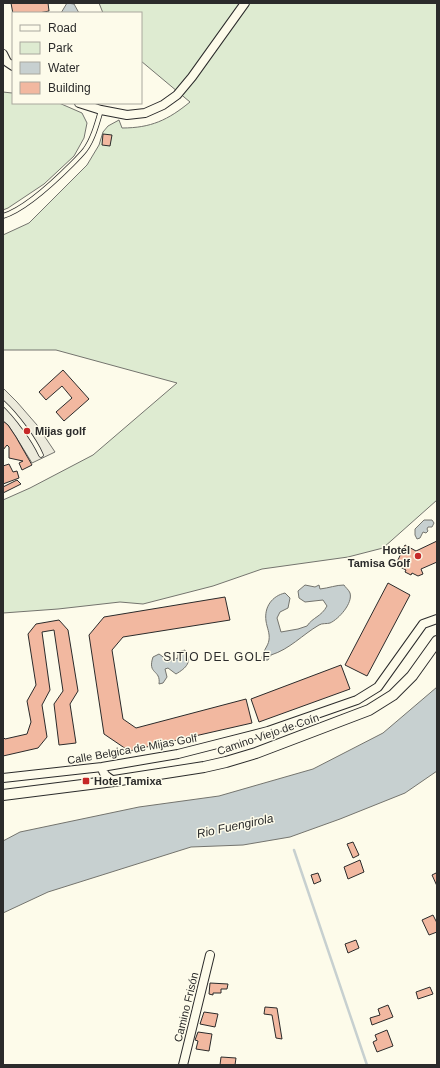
<svg xmlns="http://www.w3.org/2000/svg" width="440" height="1068" font-family="Arial,sans-serif">
  <rect width="100%" height="100%" fill="#fdfbea"/>
  <!-- green -->
  <path fill="#deebd1" stroke="#74746e" d="M99 3H437V500L383 548 348 557 262 569 213 586 143 604 120 602 58 609 3 613V500L30 488 93 455 177 383 56 350H3V235L29 223 87 165 99 145 103 132 108 126 119 120 122 128C151 128 168 120 190 102L141 61V13H103Z
    M13 91V103H59L82 113 87 123 84 138 74 156 44 184 8 208 3 210V92L12 93Z"/>
  <!-- parking -->
  <path fill="#eceadb" stroke="#74746e" d="M3 388 17 402 37 425 55 452 32 463 16 437 8 425 3 421Z"/>
  <!-- water -->
  <path fill="#c7d0d0" stroke="#74746e" d="M67 3 74 4 79 13H61Z
    M424 520H432L434 523 432 527H428L427 529 428 531 426 533 423 532 420 538 417 539 415 535V529Z
    M305 585 315 587 319 585 320 589C329 588 336 585 344 585 345 587 349 590 350 593 353 603 339 619 330 623 327 624 322 623 319 625 302 635 290 649 271 655L268 660H262C262 651 268 647 269 640 270 633 267 628 266 621 264 607 272 596 285 593L290 598 288 608 280 612 277 618 281 632 298 629 307 626C313 617 321 617 327 606L323 600 305 602 299 598 298 591Z
    M185 650C193 662 186 668 176 674L168 668 165 669 167 677 163 683 159 684C161 669 147 675 153 657L159 654 166 659 168 662 178 658V652Z
    M437 687V771L405 793 340 819 290 837 243 845 191 847 48 892 3 913V841L20 832 139 807 219 796 313 769 383 733Z"/>
  <g fill="none" stroke-linecap="round" stroke-linejoin="round">
    <!-- stream -->
    <path stroke="#c7d0d0" stroke-width="2.5" d="M294 850 367 1065"/>
  </g>
  <!-- building -->
  <path fill="#f2b8a0" stroke="#2b2b2b" d="M11 3H48L49 11 39 13 13 14Z
    M103 134 112 135 110 146 102 145Z
    M63 370 89 399 64 421 56 412 72 398 62 386 46 400 39 392Z
    M3 421 8 425 16 437 32 465 22 470 19 463 23 461 9 458V447L7 445 3 450Z
    M9 464 13 472 17 471 19 478 3 484V466Z
    M17 480 21 484 3 493V487Z
    M437 541V562L421 569 423 574 418 576 412 573 411 575 405 572 406 570 398 566 400 563 397 562 405 545 416 551Z
    M388 583 410 595 367 676 345 665Z
    M225 597 230 620 123 637 112 650 123 719 136 728 246 699 252 723 129 751 104 734 89 635 104 617Z
    M59 620 68 630 78 691 70 704 76 743 59 745 54 704 63 691 54 630 42 632 50 690 42 705 47 737 38 748 3 756V737L5 739 27 734 31 722 27 701 36 685 28 634 36 624Z
    M341 665 350 689 259 722 251 699Z
    M353 842 359 855 353 858 347 844Z
    M360 860 364 872 348 879 344 867Z
    M318 873 321 881 314 884 311 875Z
    M436 873 437 875V886L432 875Z
    M433 915 437 923V932L429 935 422 920Z
    M356 940 359 948 348 953 345 944Z
    M210 983 228 984 227 989H221V993H213V995L209 994Z
    M430 987 433 994 418 999 416 992Z
    M388 1005 393 1017 372 1025 370 1018 380 1015 378 1009Z
    M265 1007 277 1008 282 1039 276 1038 272 1015 264 1014Z
    M204 1012 218 1014 215 1027 200 1024Z
    M387 1030 393 1046 377 1052 373 1042 377 1040 375 1035Z
    M198 1032 212 1034 209 1051 196 1049 198 1041 195 1040Z
    M221 1057 236 1058 235 1065H220Z"/>
  <g fill="none" stroke-linecap="round" stroke-linejoin="round">
    <!-- service casing -->
    <g stroke="#2b2b2b" stroke-width="5.5">
      <path id="service" d="M3 216C26 209 55 181 72 164 76 160 81 155 85 150 93 139 97 124 101 110
        M3 403C16 415 34 439 41 455"/>
    </g>
    <!-- minor casing -->
    <g stroke="#2b2b2b" stroke-width="10">
      <path id="minor" d="M3 54 7 62 13 66
        M79 103 101 110 127 115 145 113 163 105 177 95 192 77 245 3
        M102 767C103 775 107 777 114 781
        M3 778 102 767 178 754 268 731 357 700 378 687 423 624 437 619
        M183 1065 210 955"/>
    </g>
    <!-- tertiary casing -->
    <g stroke="#2b2b2b" stroke-width="12">
      <path id="tertiary" d="M3 795 114 781 204 767 226 762 256 753 369 710 393 695 412 676 437 641"/>
    </g>
    <!-- service -->
    <use href="#service" stroke="#fdfbea" stroke-width="4"/>
    <!-- minor -->
    <use href="#minor" stroke="#fdfbea" stroke-width="8"/>
    <!-- tertiary -->
    <use href="#tertiary" stroke="#fdfbea" stroke-width="10"/>
  </g>
  <!-- markers -->
  <g fill="#c62828" stroke="#fdfbea" stroke-width="1.5">
    <circle cx="27" cy="431" r="4"/>
    <circle cx="418" cy="556" r="4"/>
    <rect x="82" y="777" width="8" height="8" rx="2"/>
  </g>
  <g text-anchor="middle" dominant-baseline="central" stroke-width="3" stroke-linejoin="round" paint-order="stroke">
    <!-- poi labels -->
    <g font-size="11" font-weight="bold" fill="#2b2b2b" stroke="#fdfbea" text-anchor="start">
      <text x="35" y="431">Mijas golf</text>
      <text x="410" y="550" text-anchor="end">Hotel<tspan x="410" dy="13">Tamisa Golf</tspan></text>
      <text x="94" y="781">Hotel Tamixa</text>
    </g>
    <!-- street labels -->
    <g font-size="11" fill="#2b2b2b" stroke="#fdfbea">
      <text transform="translate(268 734) rotate(-19)">Camino Viejo de Coín</text>
      <text transform="translate(132 749) rotate(-10)">Calle Belgica de Mijas Golf</text>
      <text transform="translate(186 1007) rotate(-76)">Camino Frisón</text>
    </g>
    <!-- neighbourhood labels -->
    <g font-size="12" letter-spacing="1" fill="#2b2b2b" stroke="#fdfbea">
      <text x="217" y="657">SITIO DEL GOLF</text>
    </g>
    <!-- water labels -->
    <g font-size="12" font-style="italic" fill="#2b2b2b" stroke="#fdfbea">
      <text transform="translate(235 826) rotate(-12)">Rio Fuengirola</text>
    </g>
  </g>
  <!-- border -->
  <rect width="440" height="1068" fill="none" stroke="#2b2b2b" stroke-width="8"/>
  <!-- legend -->
  <rect x="12" y="12" width="130" height="92" fill="#fdfbea" stroke="#a9a89e"/>
  <rect x="20" y="25" width="20" height="6" fill="#fdfbea" stroke="#a9a89e"/>
  <text x="48" y="32" font-size="12" fill="#2b2b2b">Road</text>
  <rect x="20" y="42" width="20" height="12" fill="#deebd1" stroke="#a9a89e"/>
  <text x="48" y="52" font-size="12" fill="#2b2b2b">Park</text>
  <rect x="20" y="62" width="20" height="12" fill="#c7d0d0" stroke="#a9a89e"/>
  <text x="48" y="72" font-size="12" fill="#2b2b2b">Water</text>
  <rect x="20" y="82" width="20" height="12" fill="#f2b8a0" stroke="#a9a89e"/>
  <text x="48" y="92" font-size="12" fill="#2b2b2b">Building</text>
</svg>
